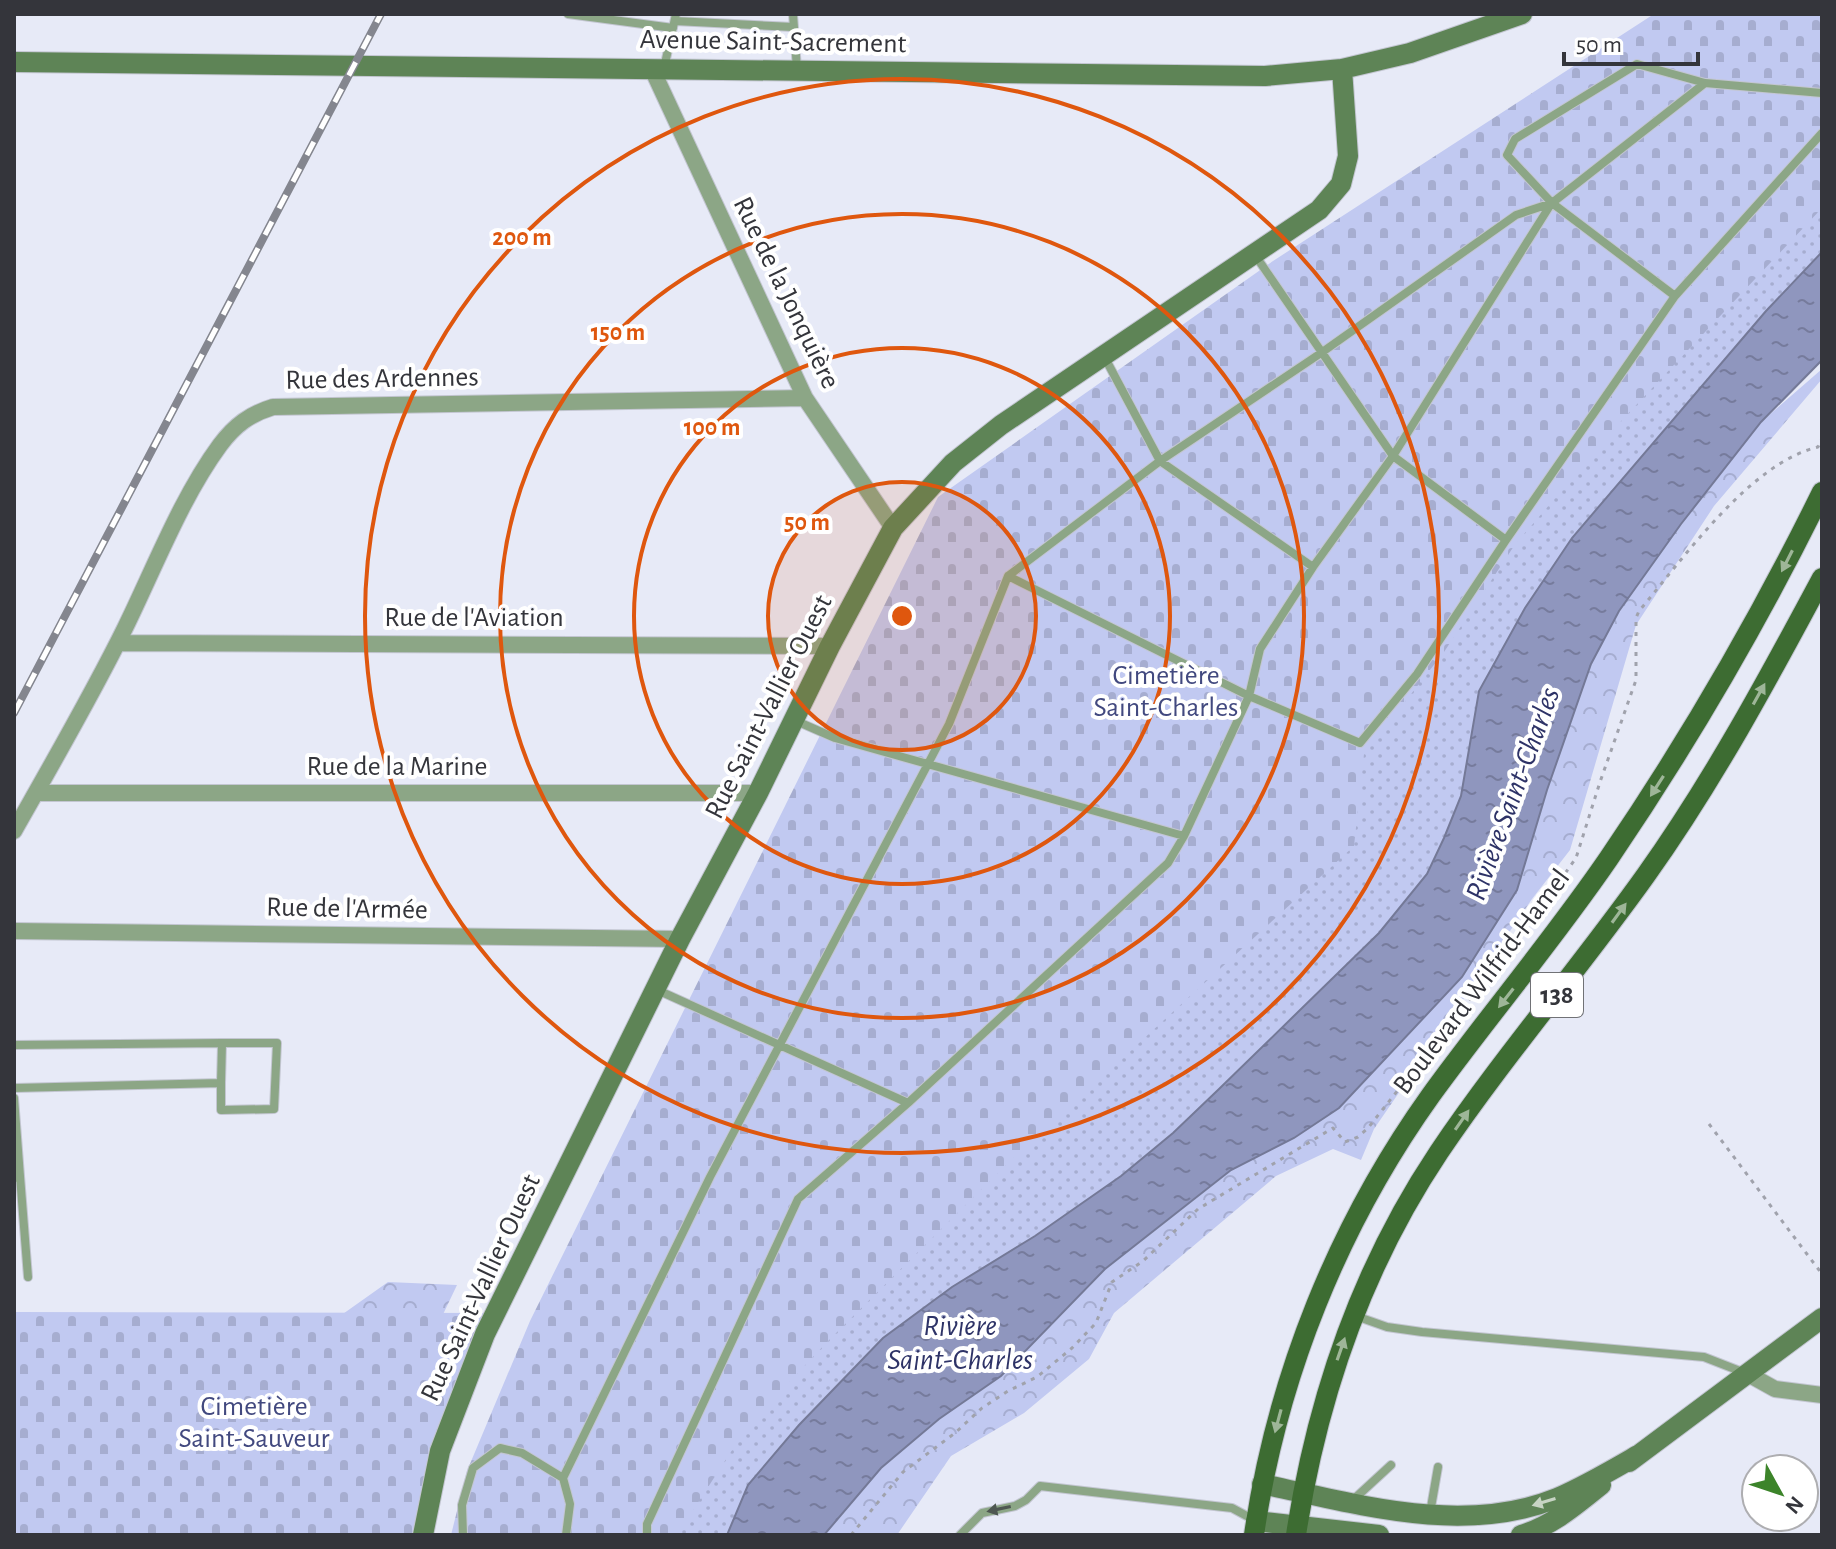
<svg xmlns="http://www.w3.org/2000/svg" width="1836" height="1549" font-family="'Alegreya Sans',sans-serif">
  <defs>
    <pattern id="forest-crowns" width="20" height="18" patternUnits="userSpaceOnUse" patternTransform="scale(2)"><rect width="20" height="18" fill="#c1c9f1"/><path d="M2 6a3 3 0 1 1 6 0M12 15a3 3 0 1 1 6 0" fill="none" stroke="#a6add0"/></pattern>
    <pattern id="cemetery-stones" width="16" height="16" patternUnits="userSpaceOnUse" patternTransform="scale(2)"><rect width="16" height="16" fill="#c1c9f1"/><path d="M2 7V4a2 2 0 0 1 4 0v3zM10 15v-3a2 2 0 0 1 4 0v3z" fill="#a6add0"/></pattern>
    <pattern id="park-dots" width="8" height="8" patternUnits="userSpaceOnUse" patternTransform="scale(2)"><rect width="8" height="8" fill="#c1c9f1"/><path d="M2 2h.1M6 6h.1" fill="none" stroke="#a6add0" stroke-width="1.8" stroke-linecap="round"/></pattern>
    <pattern id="water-ripples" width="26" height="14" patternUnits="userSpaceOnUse" patternTransform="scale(2)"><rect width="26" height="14" fill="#8f96be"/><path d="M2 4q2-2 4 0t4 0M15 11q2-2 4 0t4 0" fill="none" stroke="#767b9c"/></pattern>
  </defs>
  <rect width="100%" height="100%" fill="#e7eaf7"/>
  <!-- forest -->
  <path fill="url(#forest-crowns)" d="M1822 369V379L1714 506 1636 625 1570 850 1532 899 1374 1129 1361 1160 1333 1149 1276 1176 1114 1313 1089 1359 1024 1413 951 1456 897 1535H824L881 1468 939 1419 1001 1376 1105 1269 1231 1170 1294 1138 1339 1108 1462 977 1517 890 1547 790 1591 664 1619 611 1681 524 1761 422Z
    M388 1282 457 1285 427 1348 340 1316Z"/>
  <!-- cemetery -->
  <path fill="url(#cemetery-stones)" d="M1654 14H1822V235L1534 573 1451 774 716 1535H451L467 1471 530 1321 938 497 1273 261Z
    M14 1312 495 1313 423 1535H14Z"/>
  <!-- park -->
  <path fill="url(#park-dots)" d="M1822 208V252L1766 311 1572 538 1525 608 1479 691 1461 796 1444 838 1427 874 1379 933 1219 1089 1173 1133 1121 1176 1035 1236 952 1287 883 1338 799 1425 748 1485 727 1535H677L747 1427 828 1341 1008 1163 1354 846 1364 754 1444 652 1514 546 1623 419Z"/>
  <!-- water -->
  <path fill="url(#water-ripples)" stroke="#747997" stroke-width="2" d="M1822 252V360L1761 422 1681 524 1619 611 1591 664 1547 790 1517 890 1462 977 1339 1108 1294 1138 1231 1170 1105 1269 1001 1376 939 1419 881 1468 824 1535H727L748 1485 799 1425 883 1338 952 1287 1035 1236 1121 1176 1173 1133 1219 1089 1379 933 1427 874 1444 838 1461 796 1479 691 1525 608 1572 538 1766 311Z"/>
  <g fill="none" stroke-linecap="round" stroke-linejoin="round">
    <!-- lane casing -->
    <g stroke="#c3c6d1" stroke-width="10">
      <path id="lane" d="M568 14 673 28
        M793 14 797 69
        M675 21 793 27
        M664 68 676 14
        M1255 255 1393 456 1506 540
        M1675 296 1552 203 1507 155 1515 139 1637 64 1705 83
        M1105 358 1160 461 1313 567
        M1008 576 1249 696 1360 743 1417 674 1506 540 1675 296 1822 133
        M794 720 835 738 1184 836 1249 696 1260 649 1313 567 1393 456 1551 204
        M655 989 908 1103 1168 863 1184 836
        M14 1045 222 1043 221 1083 14 1088
        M221 1083V1110L274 1109 277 1043H222
        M14 1098 20 1176
        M14 1178 20 1176 28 1277
        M1353 1315 1387 1327 1422 1332 1704 1357 1745 1373
        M1353 1500 1391 1465
        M1430 1513 1438 1467
        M463 1535 462 1505 473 1468 500 1448 522 1453 563 1478
        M566 1535 570 1504 563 1478 710 1177 949 724 1008 576 1160 461 1321 353 1516 215 1552 203 1705 83 1822 93
        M647 1535V1524L798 1199 908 1103
        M960 1535 982 1513 1015 1506 1026 1500 1040 1486 1232 1508 1256 1521"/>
    </g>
    <!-- street casing -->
    <g stroke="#c3c6d1" stroke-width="18">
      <path id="street" d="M652 69 805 398 893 528
        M118 643 830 646
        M36 793H758
        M14 831C52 764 91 697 125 628 154 569 181 498 220 445 235 425 250 414 273 407L805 398
        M14 931 680 939
        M1748 1374 1775 1389 1822 1395"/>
    </g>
    <!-- secondary casing -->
    <g stroke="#c3c6d1" stroke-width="22">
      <path id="secondary" d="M14 62 1265 76 1342 69 1410 53 1522 14
        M1629 1462 1822 1318
        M1262 1484C1357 1504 1463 1536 1557 1498 1585 1486 1612 1470 1638 1455
        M1256 1521 1379 1535
        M423 1535 440 1451 485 1334 680 939 758 793 830 646 893 528 953 463 1001 425 1319 210 1341 184 1348 156 1342 69
        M1521 1535C1552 1526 1576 1505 1601 1485"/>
    </g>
    <!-- primary casing -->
    <g stroke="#c3c6d1" stroke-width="22">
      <path id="primary" d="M1254 1535C1277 1377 1338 1225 1431 1095 1489 1015 1553 940 1609 858 1690 739 1759 620 1822 492
        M1296 1535C1317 1398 1362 1267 1439 1152 1504 1056 1579 969 1646 875 1713 781 1768 679 1822 578"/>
    </g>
    <!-- path -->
    <path stroke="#a0a2ac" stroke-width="3" stroke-dasharray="4 6" stroke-linecap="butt" d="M1709 1124 1822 1274
      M851 1535 903 1472 955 1433 982 1408 1008 1391 1037 1377 1072 1348 1096 1323 1112 1282 1143 1261 1198 1209 1333 1128 1345 1142 1358 1137 1368 1128 1526 928 1576 858 1600 782 1636 680V618L1639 611C1683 559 1750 463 1818 447L1822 438"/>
    <!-- lane -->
    <use href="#lane" stroke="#8ca686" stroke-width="8"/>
    <!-- street -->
    <use href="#street" stroke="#8ca686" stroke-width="16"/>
    <!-- secondary -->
    <use href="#secondary" stroke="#5e8456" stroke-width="20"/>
    <!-- primary -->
    <use href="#primary" stroke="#3d6c32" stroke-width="20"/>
    <!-- rail casing -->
    <g stroke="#84868f" stroke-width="8">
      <path id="rail" d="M14 713 381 14"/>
    </g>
    <!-- rail -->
    <use href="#rail" stroke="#fff" stroke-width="5" stroke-dasharray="15" stroke-linecap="butt"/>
  </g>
  <!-- one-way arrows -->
  <defs><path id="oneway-solid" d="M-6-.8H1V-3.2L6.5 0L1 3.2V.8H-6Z" transform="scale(2)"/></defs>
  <g fill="#9eb698">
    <use href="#oneway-solid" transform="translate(1787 561) rotate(117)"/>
    <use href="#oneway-solid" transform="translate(1759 694) rotate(-61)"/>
    <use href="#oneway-solid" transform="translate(1657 786) rotate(123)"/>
    <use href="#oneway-solid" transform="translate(1619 913) rotate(-54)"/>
    <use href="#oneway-solid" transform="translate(1506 998) rotate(128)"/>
    <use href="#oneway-solid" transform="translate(1462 1120) rotate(-55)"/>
    <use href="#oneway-solid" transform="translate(1341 1349) rotate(-71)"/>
    <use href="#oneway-solid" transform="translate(1278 1421) rotate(105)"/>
  </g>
  <use fill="#c7d4c4" href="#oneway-solid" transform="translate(1544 1502) rotate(163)"/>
  <use fill="#4e5752" href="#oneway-solid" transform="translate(999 1509) rotate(168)"/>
  <!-- distance rings -->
  <circle cx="902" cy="616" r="134" fill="#df570e" fill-opacity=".12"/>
  <g fill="none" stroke="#df570e" stroke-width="4">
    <circle cx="902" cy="616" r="134"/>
    <circle cx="902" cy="616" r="268"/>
    <circle cx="902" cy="616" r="402"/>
    <circle cx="902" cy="616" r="537"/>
  </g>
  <g text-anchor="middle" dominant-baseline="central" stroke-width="8" stroke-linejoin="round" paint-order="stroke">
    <!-- shield labels -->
    <rect fill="#fff" stroke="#717276" stroke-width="2" x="1531" y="973" width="52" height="44" rx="6"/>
    <g font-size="26" font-weight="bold" fill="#34353b">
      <text x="1557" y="995">138</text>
    </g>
    <!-- street labels -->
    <g font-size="28" fill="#34353b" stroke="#fff">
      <text transform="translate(773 42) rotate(1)">Avenue Saint-Sacrement</text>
      <text transform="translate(786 293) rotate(64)">Rue de la Jonquière</text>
      <text transform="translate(382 379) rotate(-1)">Rue des Ardennes</text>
      <text x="474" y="618">Rue de l'Aviation</text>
      <text transform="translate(769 707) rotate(-63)">Rue Saint-Vallier Ouest</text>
      <text x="397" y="767">Rue de la Marine</text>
      <text transform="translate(347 909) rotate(1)">Rue de l'Armée</text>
      <text transform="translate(1482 982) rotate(-53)">Boulevard Wilfrid-Hamel</text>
      <text transform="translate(481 1288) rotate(-65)">Rue Saint-Vallier Ouest</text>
    </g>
    <!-- park labels -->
    <g font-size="28" fill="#42497f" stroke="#fff">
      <text x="1166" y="676">Cimetière<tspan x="1166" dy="32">Saint-Charles</tspan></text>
      <text x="254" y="1407">Cimetière<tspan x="254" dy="32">Saint-Sauveur</tspan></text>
    </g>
    <!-- water labels -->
    <g font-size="30" font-style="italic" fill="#2e3367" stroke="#fff">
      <text transform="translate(1513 794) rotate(-70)">Rivière Saint-Charles</text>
      <text x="960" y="1326">Rivière<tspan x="960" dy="34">Saint-Charles</tspan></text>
    </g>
  </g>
  <circle cx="902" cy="616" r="12" fill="#df570e" stroke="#fff" stroke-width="4"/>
  <g font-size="24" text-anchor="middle" font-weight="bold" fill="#df570e" stroke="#fff" stroke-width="8" stroke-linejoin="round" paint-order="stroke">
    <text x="522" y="245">200 m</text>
    <text x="618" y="340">150 m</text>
    <text x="712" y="435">100 m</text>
    <text x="807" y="530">50 m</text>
  </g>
  <!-- border -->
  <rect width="1836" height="1549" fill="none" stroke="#34353b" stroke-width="32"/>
  <!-- north arrow -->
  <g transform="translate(1780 1493) rotate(130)"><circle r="38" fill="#ffffff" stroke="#aeaeb1" stroke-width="2"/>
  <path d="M0-6L14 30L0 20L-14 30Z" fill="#3c842a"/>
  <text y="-12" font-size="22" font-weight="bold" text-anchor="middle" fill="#34353b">N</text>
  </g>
  <!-- scale -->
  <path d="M1564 52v12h134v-12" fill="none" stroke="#34353b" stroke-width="4"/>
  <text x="1576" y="52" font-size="24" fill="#34353b" stroke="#ffffff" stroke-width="6" paint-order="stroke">50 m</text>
</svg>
